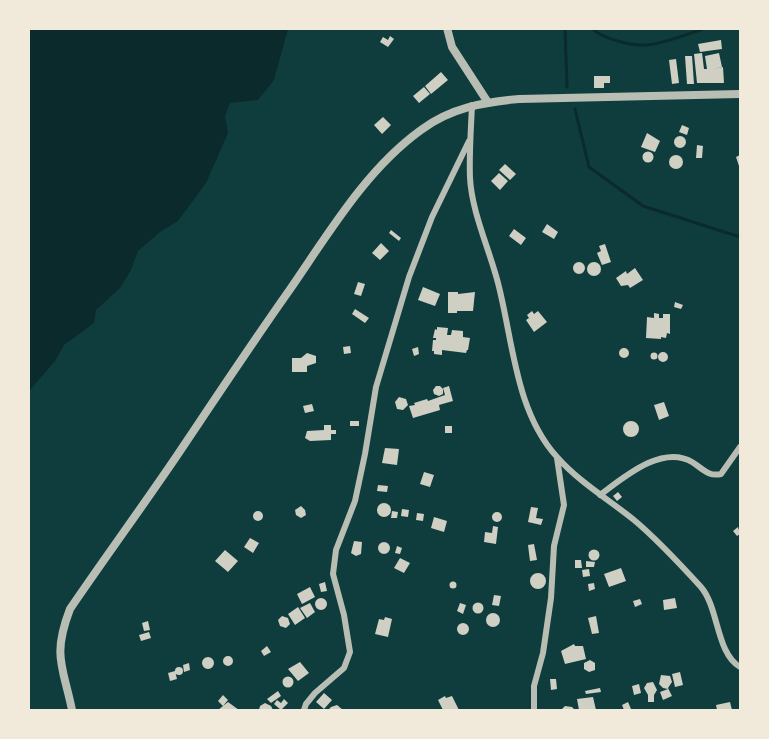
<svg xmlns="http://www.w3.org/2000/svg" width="769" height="739" font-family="'Noto Sans',sans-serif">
  <rect width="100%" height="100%" fill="#0f3d3e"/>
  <!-- water -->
  <path fill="#0a2a2b" d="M29 28 288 29 274 80 258 100 230 103 225 116 228 133 206 183 178 221 160 232 138 251 131 270 120 288 96 310 94 323 64 345 55 361 29 391Z"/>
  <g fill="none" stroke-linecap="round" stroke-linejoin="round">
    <!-- stream -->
    <path stroke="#0a2a2b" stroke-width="3" d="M565 28 567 87
      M592 28C602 39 632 46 646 45 660 45 691 33 706 28
      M575 109 589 167 643 206 740 237"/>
  </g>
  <!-- building -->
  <path fill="#cfcfc3" d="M390 36 394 39 388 47 380 42 383 37 388 40Z
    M721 40 722 49 700 52 698 44Z
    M702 53 704 69H707L705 56 719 53 722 67 712 69 723 67 724 83H697L694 54Z
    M685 56H692L694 84H687Z
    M676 59 679 83 672 84 669 60Z
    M441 72 448 80 431 94 425 86Z
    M594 76H610V83H604V88H594Z
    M424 87 430 94 419 103 413 96Z
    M383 117 391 125 382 134 374 125Z
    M682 125 689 128 687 135 679 132Z
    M647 133 660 141 655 152 641 147Z
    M674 142a6 6 0 1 1 12 0a6 6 0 1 1-12 0Z
    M697 145 703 146 702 158H696Z
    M642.5 157a5.5 5.5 0 1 1 11 0a5.5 5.5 0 1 1-11 0Z
    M669 162a7 7 0 1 1 14 0a7 7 0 1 1-14 0Z
    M740 155V169L736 157Z
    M505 164 516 174 510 180 499 170Z
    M499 173 508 181 500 190 491 181Z
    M547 224 558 232 554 239 542 232Z
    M514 229 526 238 521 245 509 236Z
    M391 230 401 238 399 241 389 233Z
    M381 243 389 251 380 260 372 253Z
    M605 244 611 262 602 265 597 253 601 251 599 246Z
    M587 269a7 7 0 1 1 14 0a7 7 0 1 1-14 0Z
    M573 268a6 6 0 1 1 12 0a6 6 0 1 1-12 0Z
    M635 268 643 280 630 288 628 285 621 286 616 278 626 271 627 274Z
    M358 282 365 284 361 296 354 294Z
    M423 287 440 294 435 306 418 300Z
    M448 292H458V294L475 292 473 311H457V313H448Z
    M675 302 683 305 681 309 674 307Z
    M355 309 369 318 365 323 352 314Z
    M532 311 534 314 538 311 547 322 534 332 526 320 529 318 527 315Z
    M654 313 659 314V318H663V314H670V334L667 333 666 338 661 337V339L646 338 647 317 654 318Z
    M437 327 448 328 447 335H451L452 330 463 331V337L470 338 468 350H467L466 353 442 350V355L434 354V351H432L433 340H436V338H433L435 329 437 330Z
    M350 346 351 353 344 354 343 347Z
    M418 347 419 354 414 356 412 349Z
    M619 353a5 5 0 1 1 10 0a5 5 0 1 1-10 0Z
    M658 357a5 5 0 1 1 10 0a5 5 0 1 1-10 0Z
    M650.5 356a3.5 3.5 0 1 1 7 0a3.5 3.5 0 1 1-7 0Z
    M307 353 316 356V363L307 366V372H292V358H301Z
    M436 386H440L443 389V394L439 396 434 394 433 390Z
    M449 386 453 401 439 405 440 410 413 418 409 406 415 405 414 403 427 399 428 401 445 395 443 388Z
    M399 397 406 399 408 405 403 410 397 409 395 402Z
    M664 402 669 416 659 420 654 405Z
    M312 404 314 411 305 413 303 406Z
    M350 421H359V426H350Z
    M623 429a8 8 0 1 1 16 0a8 8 0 1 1-16 0Z
    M324 425H331V430H336V434H331V440L310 441 305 438 307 431 324 430Z
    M445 426H452V433H445Z
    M385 448 399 449 397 465 382 463Z
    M424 472 434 475 430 487 420 484Z
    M378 485 388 486 387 492 377 491Z
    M618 492 622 497 617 501 613 496Z
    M377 510a7 7 0 1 1 14 0a7 7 0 1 1-14 0Z
    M301 506 305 510 306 515 301 518 296 515 295 510Z
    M531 507 538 508 536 518 543 519 541 525 528 522Z
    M402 509 409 510 408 517 401 516Z
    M392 511 398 512 397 518H391Z
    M253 516a5 5 0 1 1 10 0a5 5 0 1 1-10 0Z
    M492 517a5 5 0 1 1 10 0a5 5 0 1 1-10 0Z
    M417 513 424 514 423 521 416 520Z
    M434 517 447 521 444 532 431 528Z
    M493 526 498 527 496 544 484 542 485 532 492 533Z
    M738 527 740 534 737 536 733 531Z
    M250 538 259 543 253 553 244 547Z
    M354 541 362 542 361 554 356 556 351 553Z
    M378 548a6 6 0 1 1 12 0a6 6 0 1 1-12 0Z
    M534 544 537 560 530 561 528 545Z
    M397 546 402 548 400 554 395 553Z
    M588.5 555a5.5 5.5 0 1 1 11 0a5.5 5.5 0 1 1-11 0Z
    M225 550 238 561 228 572 215 561Z
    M400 558 410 563 404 573 394 568Z
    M575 560H581L582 568H575Z
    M586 561 595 562 594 567H586Z
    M621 568 626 581 609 587 604 574Z
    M589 569 590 576 583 577 582 570Z
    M530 581a8 8 0 1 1 16 0a8 8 0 1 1-16 0Z
    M449.5 585a3.5 3.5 0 1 1 7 0a3.5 3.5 0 1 1-7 0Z
    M325 582 327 591 321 592 319 584Z
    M594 583 595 589 589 591 588 584Z
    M310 587 315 597 302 604 297 594Z
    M494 595 501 596 499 606 492 605Z
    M315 604a6 6 0 1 1 12 0a6 6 0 1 1-12 0Z
    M675 598 677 608 664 610 663 600Z
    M640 599 642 604 635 607 633 601Z
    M472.5 608a5.5 5.5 0 1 1 11 0a5.5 5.5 0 1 1-11 0Z
    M310 603 315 612 307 618 300 608Z
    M460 603 466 605 463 614 457 611Z
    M298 607 305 618 295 625 288 614Z
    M486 620a7 7 0 1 1 14 0a7 7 0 1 1-14 0Z
    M282 616 288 618 290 624 286 628 280 626 278 620Z
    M596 616 599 633 592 634 588 618Z
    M385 617 392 619 388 637 375 634 379 619 384 620Z
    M148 621 150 630 144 631 142 623Z
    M457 629a6 6 0 1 1 12 0a6 6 0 1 1-12 0Z
    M149 632 151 638 141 641 139 635Z
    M574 644 575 646H583L586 659 565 664 561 651Z
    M267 646 271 652 264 656 261 651Z
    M223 661a5 5 0 1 1 10 0a5 5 0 1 1-10 0Z
    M202 663a6 6 0 1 1 12 0a6 6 0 1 1-12 0Z
    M590 660 595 663V670L589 672 584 669V663Z
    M300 662 309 673 298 681 288 669Z
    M189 663 190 670 184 672 183 665Z
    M175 671a4 4 0 1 1 8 0a4 4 0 1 1-8 0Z
    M175 671 177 679 170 681 168 673Z
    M680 672 683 685 675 687 672 674Z
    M661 675 670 676 672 682 668 688 672 696 663 700 660 692 668 689 663 688 659 684Z
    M282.5 682a5.5 5.5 0 1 1 11 0a5.5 5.5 0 1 1-11 0Z
    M550 679H556L557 689 551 690Z
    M653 682 657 690 654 695V702H648V695L644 688 647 683Z
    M639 684 641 693 634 695 632 686Z
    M600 688 601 692 586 694 585 691Z
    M278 691 281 696 271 703 267 699Z
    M324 693 332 700 324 709 316 702Z
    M223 695 228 700 223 706 218 701Z
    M445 696 446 698 452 696 459 710H443L438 700Z
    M593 697 596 710H579L577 699Z
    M284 699 288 703 281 710 274 704 277 700 281 703Z
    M228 702 239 710H218Z
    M628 702 631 709 624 710 622 705Z
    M730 702 732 710H717L716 705Z
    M265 703 271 706 273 710H259L260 706Z
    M337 705 343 710H328L331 707Z
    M565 706 572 707 575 710H561Z"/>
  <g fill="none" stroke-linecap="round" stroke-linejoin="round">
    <!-- minor -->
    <path stroke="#b8beb3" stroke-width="6" d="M472 105C471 129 469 154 470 178 472 213 489 248 498 283 513 340 515 411 557 457 579 482 608 499 634 520 658 540 680 564 701 587 719 608 716 653 740 667
      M600 495C623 478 662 444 692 462 702 468 708 477 721 474L740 447
      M304 710 306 704 315 693 344 668 350 652 344 615 333 574 336 550 355 501 365 454 376 387 409 277 432 217 469 141
      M534 710V686L543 653 551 598 554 546 564 505 557 458"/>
    <!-- tertiary -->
    <path stroke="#b8beb3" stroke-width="8" d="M447 28 452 47 487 101
      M72 710C63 666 52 656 70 609 104 559 140 510 174 460 211 405 248 349 286 295 326 238 364 171 421 130 450 108 484 102 519 99L740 94"/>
  </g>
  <!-- border -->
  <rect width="769" height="739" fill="none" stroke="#f1e9da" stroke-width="60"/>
</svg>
